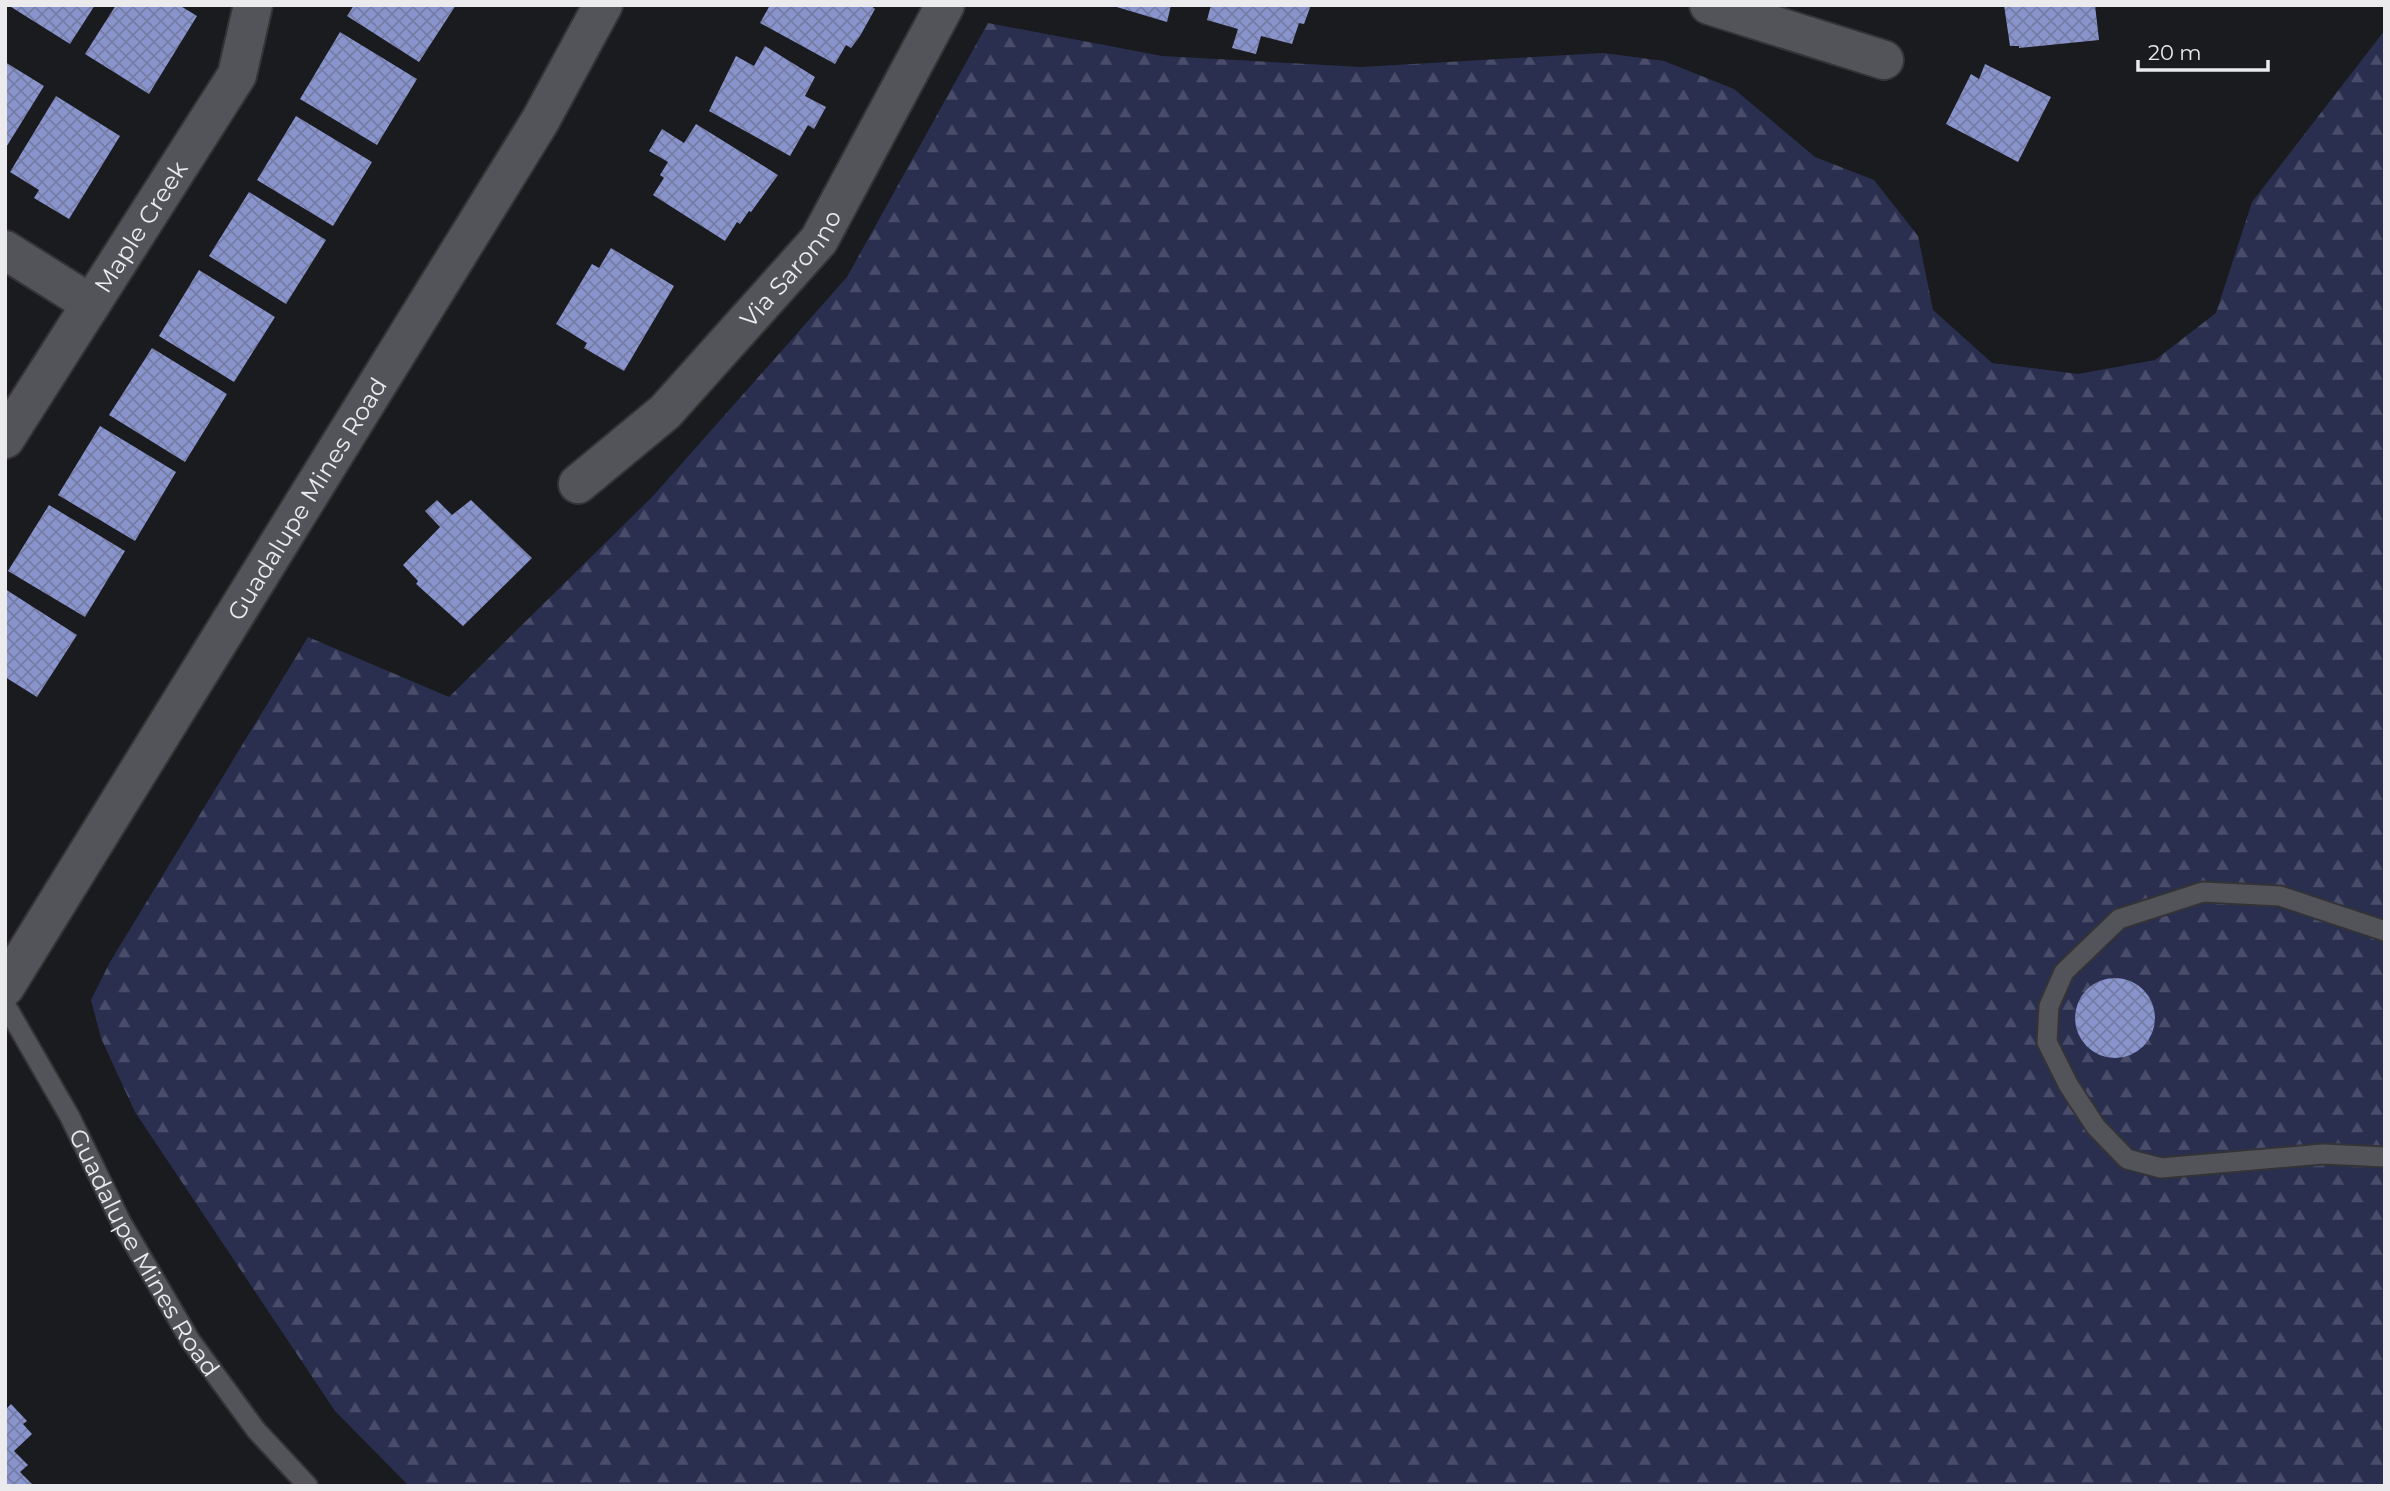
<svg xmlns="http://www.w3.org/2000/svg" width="2390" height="1491" font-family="Montserrat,sans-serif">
  <defs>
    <pattern id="forest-firs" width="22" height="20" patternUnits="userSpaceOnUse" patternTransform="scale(1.75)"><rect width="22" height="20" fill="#2a2f50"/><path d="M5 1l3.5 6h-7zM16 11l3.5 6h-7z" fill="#494d6a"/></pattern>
    <pattern id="building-cross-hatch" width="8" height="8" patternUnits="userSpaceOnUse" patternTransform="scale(1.75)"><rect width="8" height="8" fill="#8994cd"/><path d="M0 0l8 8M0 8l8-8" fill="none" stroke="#757da5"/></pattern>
  </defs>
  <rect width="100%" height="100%" fill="#1a1b1f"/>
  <!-- forest -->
  <path fill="url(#forest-firs)" d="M988 23 1162 56 1361 67 1603 53 1664 61 1734 89 1815 157 1874 180 1918 236 1933 310 1992 363 2078 374 2155 360 2216 313 2252 202 2385 30V1486H409L335 1411 135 1112 101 1038 91 1000 110 962 308 637 449 697 653 496 847 277Z"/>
  <!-- building -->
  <path fill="url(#building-cross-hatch)" d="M8 5H95L70 44Z
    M116 5H179L197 16 149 94 85 54Z
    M354 5H456L419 62 347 16Z
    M770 5H870L875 9 860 36 851 48 846 45 835 64 760 23Z
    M1110 5H1171L1167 22Z
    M1211 5H1311L1304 24 1299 23 1292 44 1261 36 1256 54 1232 48 1238 29 1207 20Z
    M2004 5H2095L2099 40 2019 48V46H2010Z
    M340 32 417 79 377 145 300 99Z
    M765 46 815 77 805 96 826 107 814 129 808 125 790 156 709 111 736 56 754 66Z
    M5 62 44 86 5 149Z
    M1985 64 2051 97 2018 162 1946 124 1971 74 1979 79Z
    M56 96 120 136 69 219 34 198 39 190 10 172Z
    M296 116 372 162 333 226 257 180Z
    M696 124 778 175 751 212 749 211 740 224 737 222 725 241 653 195 664 178 660 175 668 162 649 151 662 129 684 143Z
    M249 192 326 240 286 304 209 256Z
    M611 248 674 286 624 371 584 348 587 343 556 324 592 264 599 268Z
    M199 270 275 317 234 382 159 336Z
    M152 348 227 394 185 462 109 415Z
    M100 426 176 472 135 541 58 495Z
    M437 500 452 515 471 500 532 558 463 626 416 584 418 581 403 565 440 527 425 511Z
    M49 505 125 551 85 617 8 571Z
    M5 589 77 635 37 697 5 677Z
    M2075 1018a40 40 0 1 1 80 0a40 40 0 1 1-80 0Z
    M11 1404 27 1421 23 1424 32 1434 14 1451 28 1465 20 1472 34 1486H5V1406L7 1408Z"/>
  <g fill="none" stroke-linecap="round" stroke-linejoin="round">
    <!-- service casing -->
    <g stroke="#343437" stroke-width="23">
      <g id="service">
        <path d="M2385 931 2280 896 2203 892 2119 919 2064 972 2049 1006 2047 1042 2069 1086 2096 1127 2127 1159 2161 1168 2323 1154 2385 1157"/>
        <path id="s1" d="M5 1004 70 1117 121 1222 190 1340 256 1430 308 1486"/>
      </g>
    </g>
    <!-- minor casing -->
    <g stroke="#343437" stroke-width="42">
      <g id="minor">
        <path d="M1709 5 1884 60"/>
        <path d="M5 250 91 304"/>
        <path id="s2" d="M5 439 237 75 253 5"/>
        <path id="s3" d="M578 484 665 412 819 240 945 5"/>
        <path id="s4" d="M5 987 540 121 603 5"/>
      </g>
    </g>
    <!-- service -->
    <use href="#service" stroke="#525459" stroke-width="19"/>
    <!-- minor -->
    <use href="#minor" stroke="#525459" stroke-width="38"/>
  </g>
  <g text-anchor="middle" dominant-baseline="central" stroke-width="7" stroke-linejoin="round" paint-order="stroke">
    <!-- street labels -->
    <g font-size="24" fill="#ebebee" stroke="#1a1b1f">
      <text stroke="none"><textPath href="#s2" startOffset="252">Maple Creek</textPath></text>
      <text stroke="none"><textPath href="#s3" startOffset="304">Via Saronno</textPath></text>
      <text stroke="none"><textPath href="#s4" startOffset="574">Guadalupe Mines Road</textPath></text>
      <text stroke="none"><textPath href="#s1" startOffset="285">Guadalupe Mines Road</textPath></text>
    </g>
  </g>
  <!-- border -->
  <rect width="2390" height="1491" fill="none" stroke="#ebebee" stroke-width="14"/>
  <!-- scale -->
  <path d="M2138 60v10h130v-10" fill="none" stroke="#ebebee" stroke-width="3.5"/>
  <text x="2148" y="60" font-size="21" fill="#ebebee" stroke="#1a1b1f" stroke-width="5" paint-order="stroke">20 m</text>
</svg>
